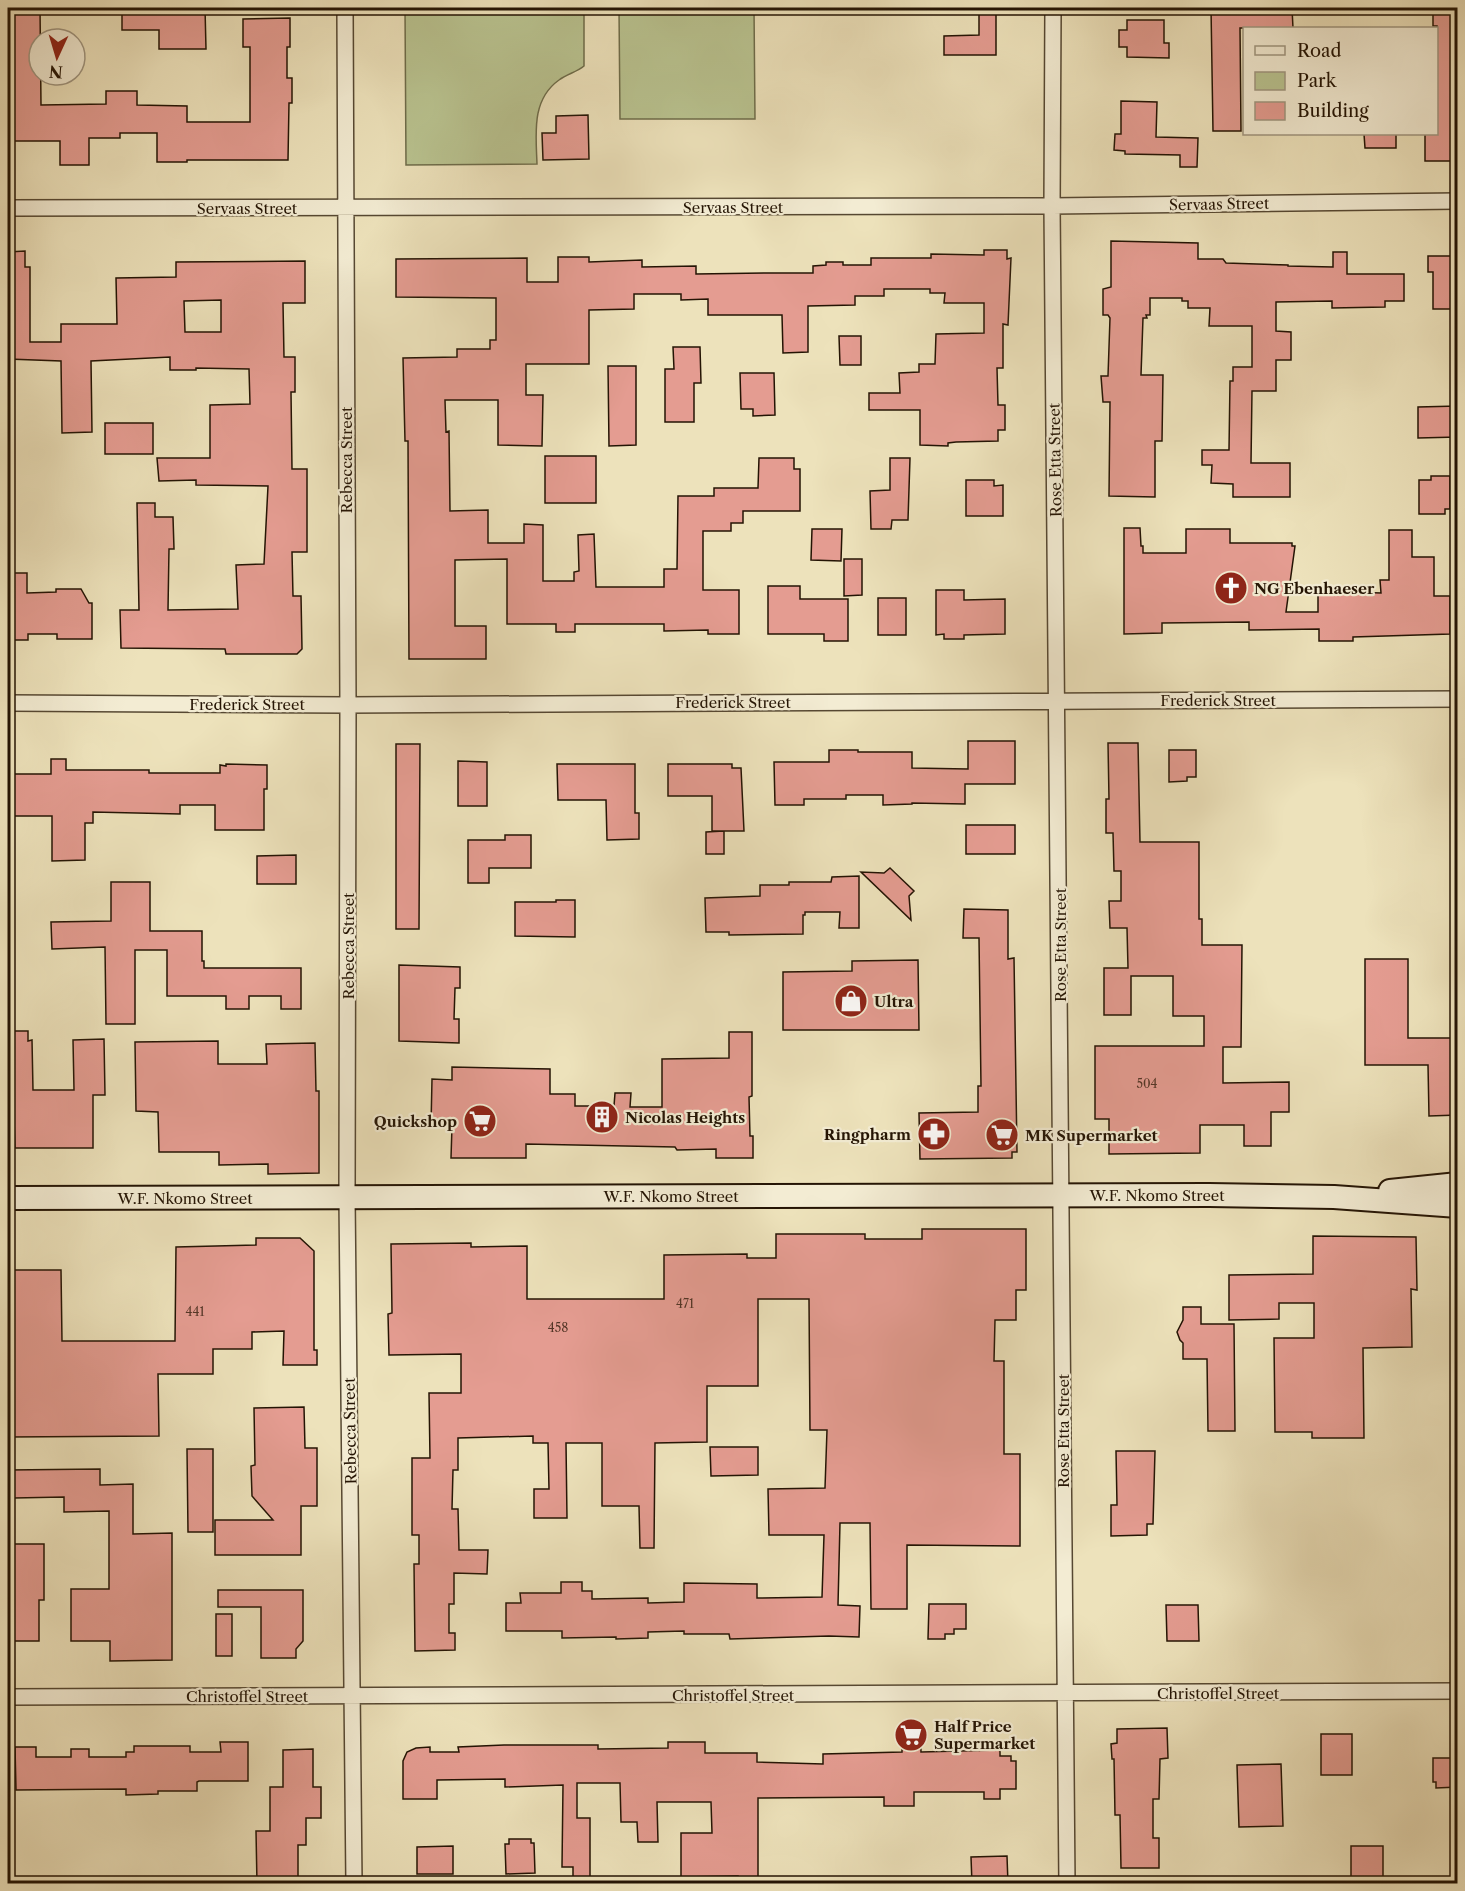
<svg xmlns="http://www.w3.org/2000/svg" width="1465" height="1891" font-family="'Libre Caslon Text',serif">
  <rect width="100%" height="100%" fill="#ede2bb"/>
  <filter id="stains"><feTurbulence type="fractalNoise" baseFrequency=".00333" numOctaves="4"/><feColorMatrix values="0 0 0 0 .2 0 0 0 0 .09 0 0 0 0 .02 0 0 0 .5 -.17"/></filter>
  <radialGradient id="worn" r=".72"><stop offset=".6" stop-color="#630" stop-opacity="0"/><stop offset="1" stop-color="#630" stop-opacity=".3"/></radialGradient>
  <!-- green -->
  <path fill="#b9c390" stroke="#6e6c4a" stroke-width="1.5" d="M405 8H584V66C577 72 567 74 559 80 531 100 536 134 537 164L406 165Z
    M619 8H754L755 119H620Z"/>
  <!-- building -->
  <path fill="#e49c91" stroke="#241404" stroke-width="1.5" fill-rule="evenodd" d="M8 8H40L41 105 106 104V91H137V105L187 106V122H250V47H243V19L290 18V47H287V78H292V103H289L288 160H187V162H157V133H120V138H89V165H60V141H8Z
    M122 8H205L206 49H159V30H122Z
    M1211 8H1292L1293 28H1240L1241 131H1213Z
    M1433 8H1457V161H1425V134H1437V26H1433Z
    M979 10H996V55H944V36L979 35Z
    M1127 20H1164V43H1169V58L1127 57V47H1119V30H1127Z
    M1121 101 1157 102 1156 137 1198 138 1197 167H1180V155L1125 154V151L1114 150 1115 134H1121Z
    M588 115 589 159 543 160 542 133H556V116Z
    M1364 134H1396V148H1365Z
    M1111 241 1198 243V259H1223L1226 263 1288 265V266L1333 267V252H1347V274H1404V301H1385V307L1332 308V301L1276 302V331L1291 332V360H1276V391H1252L1251 463H1290V497H1233V484L1211 483 1212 465H1202V450H1229L1230 381H1233V367H1252V326H1209L1210 308H1188V301H1182V298H1150V315H1146L1147 318H1143L1141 375H1163L1162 441H1155V497L1109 496 1110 402H1103L1101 376H1108L1110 318 1108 315H1103V289L1111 287Z
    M984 250H1007V259L1011 258 1008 325 1003 324V368H997L998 405H1005V430H998V441L956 442 948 443V446L920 445V410H869V393H900L899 373 919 372V364H935L936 334 984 333V303H944L945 293H930V289H884V296H855V305L808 306V352L783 353 782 315H708V299L681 300V294H634V309L589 310V364H526V395H543L542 446 498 445V400H445L446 432 449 431 450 511 488 510V543H524V524L543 525V581H574V572L579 571 578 535 594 534 596 587H664V569H677L678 496H714V488H758L759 458H794V469H800V511H743V523H731V531H703V590H739V634H708V630L664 631V624H575V632H556V624H507V559L455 560V626H486V659H409L408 441H405L403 358 457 357V349H490V340H496V298L396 297V259L527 258V282H558V257H589V262L642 260V267L696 266V274L769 273H813V266L826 265V262H843V265H871V258H931V254L984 255Z
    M25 251V267H30V342H61V324H117L116 278 176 277V262L305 261V303H283L284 357H295V392H291L292 469H307V552H292L293 596H301L302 649 297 654H226L225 649 121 648 120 610H139L137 503H155V517H173L174 549H169L168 610 238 609 236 565 264 564 268 486 196 485V480L159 481 157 458H210V405L250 404 249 369 196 368V370H170V357L91 361 92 432 62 433 61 361 8 359V252ZM221 300V332H185L184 301Z
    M1428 256H1458V309H1433V272H1428Z
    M839 336H861V365H840Z
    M673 347H700L701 383H694V422H665V369H674Z
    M608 366H636V445L609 446Z
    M740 373H774L775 415 753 416V409H741Z
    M1458 406V437L1418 438V407Z
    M105 423H153V454H105Z
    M545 456H596V503H545Z
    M890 458H910L908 520H892L891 529H871L870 491 890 490Z
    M1431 476H1450V509H1445V514H1419V480H1431Z
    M966 480H994V486L1003 485V516H966Z
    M1124 528H1140L1141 546H1143V553H1186V529H1230V543H1292V546H1295L1286 612H1318V591L1381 593 1380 580H1389V530H1412V557H1434V596H1450V634L1353 637V641H1319V629L1249 630V622L1162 623V633L1124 634Z
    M812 529H842L841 561 811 560Z
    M844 559H862V595L844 596Z
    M9 573H27V593L56 592V589H81L89 603H92V639H57V634H28V640H10Z
    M768 586H800V599H848V641H824V634H768Z
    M936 590H964V600L1005 599V634L964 635V639H944V634L936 635Z
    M878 598H906V635H878Z
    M968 741H1015V784H965V804L912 803V804L883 805V795H846V799H804V805H775L774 762H829V750H858V752H912V768L968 769Z
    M1108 743H1138L1140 842H1199V919H1202V945H1242L1241 1047H1223V1083L1289 1082V1112H1271V1146H1244V1125H1200V1153L1109 1154V1119H1095V1046H1204V1016H1173V976H1131V1015H1104V968H1128L1127 928H1110L1109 901H1121V871H1114L1113 833H1106V799H1109Z
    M396 744H420L419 929H396Z
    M1169 750H1196V777H1187V781L1169 782Z
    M51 759H66V770H149V773H220V765L226 766V764L267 765V789H264V830H215V805H180V814L93 812V823H85V860L52 861V816H11V774H51Z
    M458 761 487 762V806H458Z
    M557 764H635V813H639V839L607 840 606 800H558Z
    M668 764H732V768H741L744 831H712V796H668Z
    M966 825H1015V854H966Z
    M724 831V854H706V832Z
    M505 835H531V868H489V883H468V840H505Z
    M296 855V884H257V856Z
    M890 868 914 891 909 896 911 920 861 872 884 873Z
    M859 876V928H839L840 912H805V915H803V934L729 935V932H706L705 898 760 896V885H789V882H831L832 877Z
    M111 882H150V931H202V961H204V968H301V1009H281V996H249V1009H226V996H167V950H135V1024H106L105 947 52 949 51 922 111 921Z
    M556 900H575V937L515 936V902H556Z
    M964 909 1008 910V959L1014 958 1017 1152H1012V1158L920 1159 919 1113 978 1112V1086H981L979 938H963Z
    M1365 959H1408V1038H1458V1115L1429 1116 1428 1065H1365Z
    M918 960 919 1030H783V972L852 971V961Z
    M399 965 460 967V988H455L454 1019H459V1043L399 1041Z
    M11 1031H28V1041L32 1040 33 1090H74L73 1040 104 1039 105 1095H93V1148H15Z
    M729 1032H752V1096L749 1097 750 1136H753V1158H716V1149L677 1150 675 1147 526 1144V1158H451L452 1126H431L432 1079 452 1080V1067L550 1069V1094H575V1106H614L615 1093H631L630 1107H662V1059L729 1058Z
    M218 1041V1064H267L266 1044 315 1043 316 1091H319V1173L268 1174V1164L219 1165V1152H159L158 1112 136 1111 135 1042Z
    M922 1229H1026V1290H1016V1320H995L994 1361H1004V1454H1020V1546L907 1545V1609H871L870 1523H840L838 1605 860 1606 859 1637 829 1636 730 1639 729 1634H684V1631L648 1632V1638L616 1639V1637L562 1638V1631H506V1603H521L520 1593H561V1582H582V1591H592V1599L648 1598V1603L684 1602V1583L757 1584V1598L822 1597 824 1535H769L768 1489 825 1488 827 1430H810L809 1299H758V1386H707V1442L655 1443 654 1548H640L639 1506H602V1443H566L567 1518H534V1489H549L548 1443H533V1436L458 1438V1470H453L452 1509H458L459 1550H488L487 1574 454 1573V1604H449V1633H455V1650L415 1651 414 1564H419V1535H412V1458H430L429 1393H461V1354L389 1355 388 1314 392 1313 391 1244 471 1243V1247L527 1246V1299H664V1255L747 1254V1258H776V1234H865V1239H922Z
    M1313 1236 1416 1237 1417 1290 1411 1289 1412 1347 1363 1348 1364 1438H1312V1432H1275L1274 1338H1314V1303H1279V1319L1229 1320V1275L1313 1274Z
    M256 1238H300L314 1251V1350H317V1365H283L284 1331 252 1332V1349H213V1374H158L159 1436 8 1437V1270H61L62 1341H175L176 1247 256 1245Z
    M1183 1307H1201V1324H1234L1235 1431H1208L1207 1359H1183V1343L1180 1340 1177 1332 1183 1320Z
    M304 1407 305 1448H317V1506H301V1555H215V1520H273L252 1496 251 1466 255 1465 254 1408Z
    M710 1447H758V1475L711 1476Z
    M187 1449H213V1532H188Z
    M1116 1451H1155L1153 1524H1147V1535L1111 1536V1505H1117Z
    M100 1469V1485L133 1484V1534L172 1533V1660L110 1661V1641H71V1589H109V1511L64 1512V1497L14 1498 13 1485H8V1470Z
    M8 1544H44V1600H39V1641H9Z
    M218 1590H303V1641L296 1649V1658H261V1607H218Z
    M929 1604H966V1629H954V1634H945V1639H928Z
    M1166 1605H1198L1199 1641H1167Z
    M216 1614H232V1656H216Z
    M920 1723 921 1752 1000 1750V1756H1011V1761H1016V1789H1000V1799H984V1792H914V1806H884V1797L758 1798V1884H738V1876L681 1877V1833H712L711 1802H657L658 1842H638L637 1822H621L620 1783H577V1818H590V1884H573V1867H562L563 1785 505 1787V1779L437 1780V1799H403V1761L407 1752 416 1748 430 1747V1752H459L458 1747 504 1745H598V1749L668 1748V1742H705V1753H757V1762L823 1764V1754L902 1752V1724Z
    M1167 1728 1168 1758 1160 1759 1159 1799H1153V1838H1159V1868H1121L1120 1815H1115L1114 1759H1112L1111 1744 1117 1743V1729Z
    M1321 1734H1352V1775H1321Z
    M220 1742H248V1781H199L197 1782V1791H158V1794L126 1795V1789L16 1790 15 1747H36V1757H71V1749H89V1757H126V1752H134V1746H190V1752H221Z
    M313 1749V1787H321V1818H306V1845H298V1884H257L256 1831H270V1787H283V1750Z
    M1433 1758H1458V1787L1436 1788V1782H1433Z
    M1281 1764 1283 1826 1239 1827 1237 1765Z
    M509 1839H531V1843H534L535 1873 506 1874 505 1844H509Z
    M453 1846V1874H417V1847Z
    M1351 1846H1383V1884H1351Z
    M1007 1856 1008 1884H972L971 1857Z"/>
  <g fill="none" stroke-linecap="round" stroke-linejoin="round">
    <!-- minor casing -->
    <g stroke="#564832" stroke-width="18">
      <path id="minor" d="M345 8 348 705 347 1197 354 1884
        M1053 8 1052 206 1067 1884
        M8 208 1052 206 1458 201
        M8 703 348 705 1458 699
        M8 1697 1458 1691"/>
    </g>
    <!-- secondary casing -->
    <g stroke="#241404" stroke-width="26">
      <path id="secondary" d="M1390 1191 1458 1184
        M8 1198 1209 1195 1334 1197 1458 1206"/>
    </g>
    <!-- minor -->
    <use href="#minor" stroke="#f3ecd3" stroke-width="15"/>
    <!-- secondary -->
    <use href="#secondary" stroke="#f3ecd3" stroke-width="22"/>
  </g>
  <!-- icons -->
  <defs>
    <g id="church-disc" transform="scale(1.725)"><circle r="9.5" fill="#8f2418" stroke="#f3ecd3"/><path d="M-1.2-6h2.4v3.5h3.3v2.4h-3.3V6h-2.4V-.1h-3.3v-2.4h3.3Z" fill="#fff"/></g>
    <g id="shop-disc" transform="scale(1.725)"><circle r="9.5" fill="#8f2418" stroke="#f3ecd3"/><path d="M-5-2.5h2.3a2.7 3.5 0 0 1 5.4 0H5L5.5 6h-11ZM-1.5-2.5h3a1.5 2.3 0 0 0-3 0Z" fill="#fff"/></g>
    <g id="building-disc" transform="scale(1.725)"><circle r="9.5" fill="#8f2418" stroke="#f3ecd3"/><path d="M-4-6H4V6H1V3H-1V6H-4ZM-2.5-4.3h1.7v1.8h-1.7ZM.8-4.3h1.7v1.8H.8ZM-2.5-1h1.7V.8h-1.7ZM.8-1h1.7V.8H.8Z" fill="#fff"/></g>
    <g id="supermarket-disc" transform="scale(1.725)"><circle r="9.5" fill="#8f2418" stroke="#f3ecd3"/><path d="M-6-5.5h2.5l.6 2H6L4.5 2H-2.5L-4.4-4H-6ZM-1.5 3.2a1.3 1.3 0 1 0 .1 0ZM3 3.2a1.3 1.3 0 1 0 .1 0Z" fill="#fff"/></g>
    <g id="pharmacy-disc" transform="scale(1.725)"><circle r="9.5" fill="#8f2418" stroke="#f3ecd3"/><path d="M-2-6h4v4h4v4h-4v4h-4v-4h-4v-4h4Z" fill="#fff"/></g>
  </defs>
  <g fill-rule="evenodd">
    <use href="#church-disc" x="1231" y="588"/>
    <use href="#shop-disc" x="851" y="1001"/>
    <use href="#building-disc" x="602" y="1117"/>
    <use href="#supermarket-disc" x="480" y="1121"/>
    <use href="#pharmacy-disc" x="934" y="1134"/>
    <use href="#supermarket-disc" x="1002" y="1135"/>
    <use href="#supermarket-disc" x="911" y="1735"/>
  </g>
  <g text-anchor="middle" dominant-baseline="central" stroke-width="4.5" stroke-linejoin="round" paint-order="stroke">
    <!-- number labels -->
    <g font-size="12" fill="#543627">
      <text x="1147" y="1083">504</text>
      <text x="685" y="1303">471</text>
      <text x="195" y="1311">441</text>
      <text x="558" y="1327">458</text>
    </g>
    <!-- street labels -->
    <g font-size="15" fill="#241404" stroke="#f3ecd3">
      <text transform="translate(1219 204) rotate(-1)">Servaas Street</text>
      <text x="733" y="207">Servaas Street</text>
      <text x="247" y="208">Servaas Street</text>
      <text transform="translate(346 460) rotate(-90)">Rebecca Street</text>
      <text transform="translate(1055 460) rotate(-91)">Rose Etta Street</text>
      <text x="1218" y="700">Frederick Street</text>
      <text x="733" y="702">Frederick Street</text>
      <text x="247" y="704">Frederick Street</text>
      <text transform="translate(1060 945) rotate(-90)">Rose Etta Street</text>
      <text transform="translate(348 946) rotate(-90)">Rebecca Street</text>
      <text x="1157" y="1195">W.F. Nkomo Street</text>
      <text x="671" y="1196">W.F. Nkomo Street</text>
      <text x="185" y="1198">W.F. Nkomo Street</text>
      <text transform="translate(350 1431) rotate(-91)">Rebecca Street</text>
      <text transform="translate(1063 1431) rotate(-90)">Rose Etta Street</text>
      <text x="1218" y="1693">Christoffel Street</text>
      <text x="733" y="1695">Christoffel Street</text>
      <text x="247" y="1696">Christoffel Street</text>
    </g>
    <!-- poi labels -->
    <g font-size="15" font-weight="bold" fill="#241404" stroke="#f3ecd3" text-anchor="start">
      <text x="1254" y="588">NG Ebenhaeser</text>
      <text x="874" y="1001">Ultra</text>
      <text x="625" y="1117">Nicolas Heights</text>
      <text x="457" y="1121" text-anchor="end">Quickshop</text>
      <text x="911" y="1134" text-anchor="end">Ringpharm</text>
      <text x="1025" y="1135">MK Supermarket</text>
      <text x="934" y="1726">Half Price<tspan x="934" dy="17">Supermarket</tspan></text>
    </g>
  </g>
  <!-- margin -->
  <rect width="1465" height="1891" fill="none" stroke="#ede2bb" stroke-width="30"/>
  <rect x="9" y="9" width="1447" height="1873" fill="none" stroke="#241404" stroke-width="3"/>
  <rect x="15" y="15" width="1435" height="1861" fill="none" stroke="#241404" stroke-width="1.5"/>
  <!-- legend -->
  <rect x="1243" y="27" width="195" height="108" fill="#f3ecd3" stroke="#a09680" stroke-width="1.5"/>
  <rect x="1255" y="46" width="30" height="9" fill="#f3ecd3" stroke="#a09680" stroke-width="1.5"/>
  <text x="1297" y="57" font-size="18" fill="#241404">Road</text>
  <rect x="1255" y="72" width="30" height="18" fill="#b9c390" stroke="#a09680" stroke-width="1.5"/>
  <text x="1297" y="87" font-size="18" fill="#241404">Park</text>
  <rect x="1255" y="102" width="30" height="18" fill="#e49c91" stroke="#a09680" stroke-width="1.5"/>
  <text x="1297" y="117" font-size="18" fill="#241404">Building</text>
  <!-- north arrow -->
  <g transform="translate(57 57) rotate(184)"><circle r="28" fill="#f3ecd3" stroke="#a09680" stroke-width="1.5"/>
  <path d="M0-4.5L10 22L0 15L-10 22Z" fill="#8f2418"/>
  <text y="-9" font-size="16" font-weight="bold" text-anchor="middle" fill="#241404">N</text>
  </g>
  <rect width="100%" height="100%" filter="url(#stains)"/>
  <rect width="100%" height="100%" fill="url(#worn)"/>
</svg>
